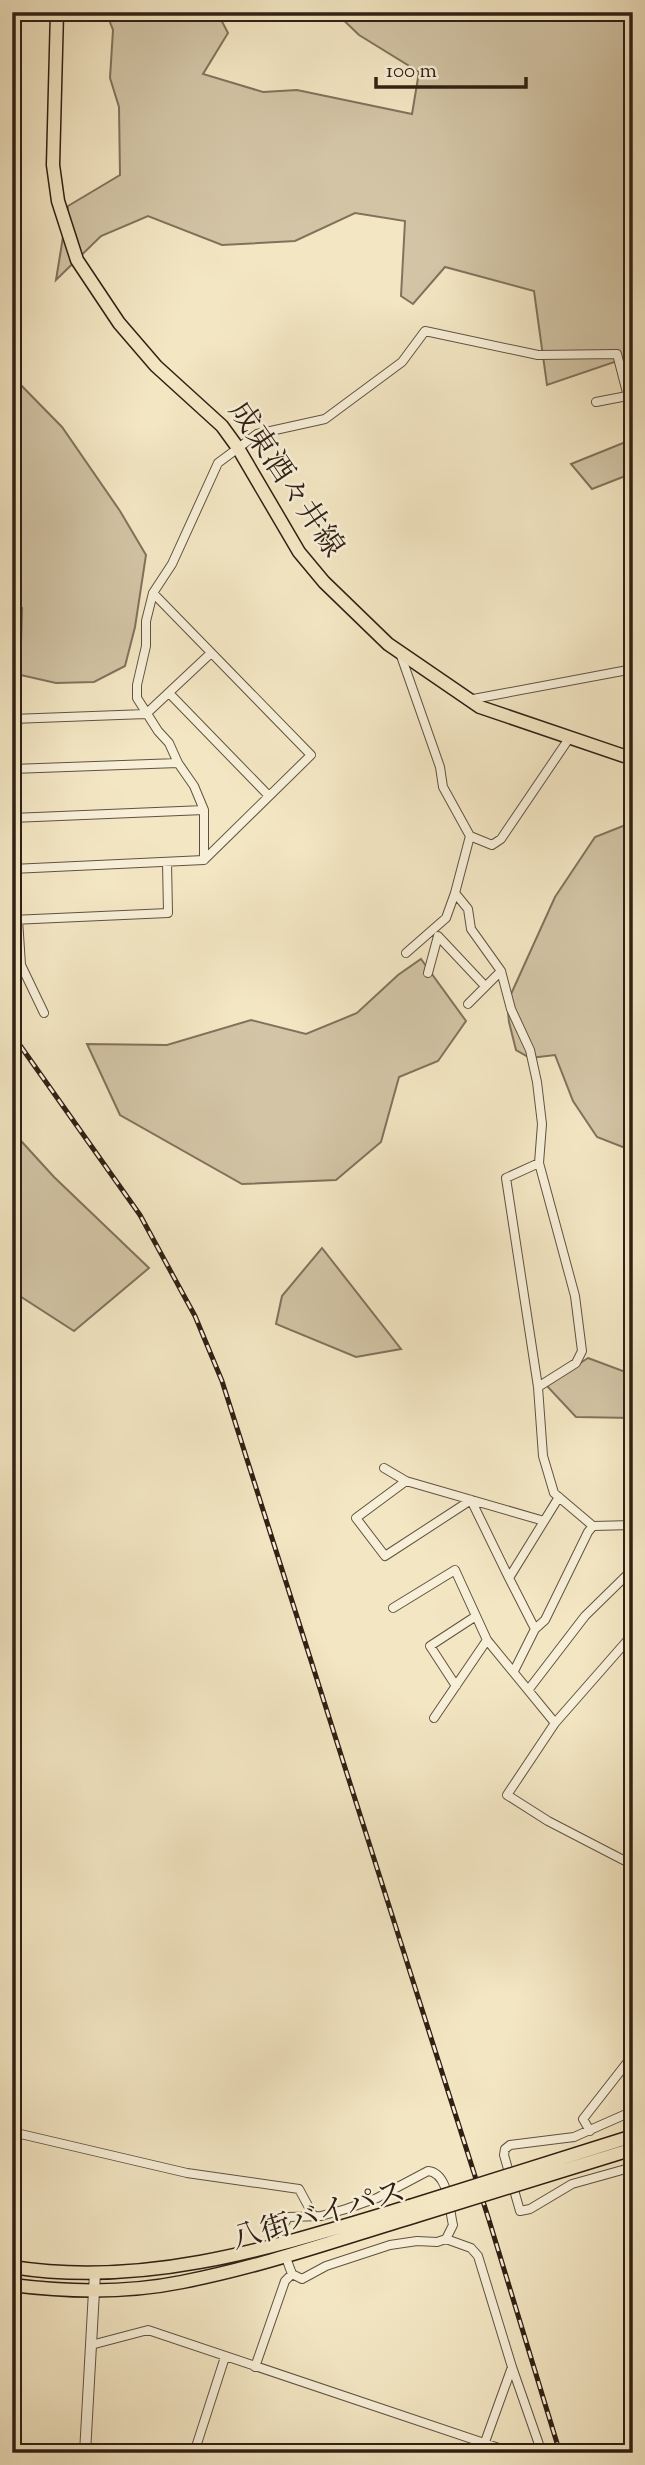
<svg xmlns="http://www.w3.org/2000/svg" width="645" height="2465" font-family="'Sorts Mill Goudy','Noto Serif JP',serif">
  <rect width="100%" height="100%" fill="#f3e6c3"/>
  <filter id="stains"><feTurbulence type="fractalNoise" baseFrequency=".00286" numOctaves="4"/><feColorMatrix values="0 0 0 0 .2 0 0 0 0 .09 0 0 0 0 .02 0 0 0 .5 -.17"/></filter>
  <radialGradient id="worn" r=".72"><stop offset=".6" stop-color="#630" stop-opacity="0"/><stop offset="1" stop-color="#630" stop-opacity=".3"/></radialGradient>
  <!-- green -->
  <path fill="#d2c4a5" stroke="#81725c" stroke-width="2" d="M106 12H217L228 33 203 74 263 92 297 90 412 114 419 72 359 35 335 12H633V367L620 360 547 385 534 291 445 267 413 304 401 296 405 221 355 213 295 241 222 245 148 216 101 236 56 280 68 206 120 175 119 107 110 78 113 30Z
    M12 376 62 427 120 511 146 555 135 627 125 666 94 682 56 683 16 674 21 644 22 608 12 604Z
    M633 439V473L592 489 571 464Z
    M633 822V1151L597 1137 573 1101 555 1055 530 1058 516 1050 509 1022 507 1003 555 897 595 837Z
    M421 959 466 1021 438 1061 399 1077 381 1142 336 1180 242 1184 120 1115 87 1044 167 1045 251 1020 306 1034 357 1013 398 975Z
    M12 1131 54 1177 149 1268 74 1331 12 1291Z
    M322 1248 401 1349 356 1357 276 1324 282 1296Z
    M588 1358 628 1373 633 1370V1418L576 1417 546 1385Z"/>
  <g fill="none" stroke-linecap="round" stroke-linejoin="round">
    <!-- minor casing -->
    <g stroke="#615240" stroke-width="10">
      <path id="minor" d="M596 402 627 396
        M400 653 440 767 443 787 470 836 455 893 468 909 471 929 501 971 511 1009 530 1050 537 1082 542 1124 539 1163 575 1296 582 1351 576 1363 538 1387
        M169 693 269 796
        M468 700 633 669
        M12 719 146 714 211 653
        M12 741 18 721
        M12 769 178 763
        M12 818 204 810
        M470 836 492 845 501 839 570 737
        M204 860V810L194 786 178 763 169 743 158 731 137 698V685L146 646V621L153 593 172 564 218 463 257 434 325 419 402 362 425 331 538 355 617 354 631 408
        M12 869 204 860 311 755 153 593
        M18 919 21 965 44 1013
        M12 920 168 913 167 862
        M406 953 446 918 455 893
        M428 973 438 936 485 986
        M468 1004 501 971
        M384 1468 406 1481 544 1521
        M406 1481 356 1518 385 1556 471 1500 509 1578
        M593 1526 633 1525
        M393 1608 455 1570 487 1640 555 1723
        M535 1629 509 1578 559 1497
        M633 1634 555 1723 507 1795 548 1821 633 1865
        M514 1671 535 1629 545 1620 588 1532 593 1526 554 1493 543 1456 538 1387 506 1178 539 1163
        M456 1686 430 1646 476 1616
        M529 1689 585 1616 633 1569
        M434 1718 487 1640
        M633 2111 574 2137 510 2145 505 2149 504 2155 520 2211 530 2209 572 2184 633 2167
        M590 2131 583 2119 633 2055
        M12 2132 187 2173 299 2189 313 2215
        M446 2239 471 2248 478 2256 512 2367 542 2453
        M283 2244V2226L288 2217 321 2216 346 2209 377 2198 428 2171C449 2173 449 2209 453 2225L446 2239 437 2242 417 2241 390 2245 326 2266 302 2279 292 2274 285 2255
        M91 2345 148 2330 514 2453
        M255 2367 285 2281 292 2274
        M194 2453 225 2357
        M481 2453 512 2367"/>
    </g>
    <!-- tertiary casing -->
    <g stroke="#615240" stroke-width="12">
      <path id="tertiary" d="M85 2453 95 2273"/>
    </g>
    <!-- primary casing -->
    <g stroke="#302014" stroke-width="15">
      <path id="primary" d="M57 12 53 165 58 201 77 260 119 323 156 366 222 426 238 448 299 552 324 582 388 644 480 707 633 759
        M12 2267C150 2289 280 2245 410 2206
        M12 2285C67 2292 128 2293 182 2282 260 2267 337 2240 413 2217"/>
    </g>
    <!-- minor -->
    <use href="#minor" stroke="#f7efd8" stroke-width="8"/>
    <!-- tertiary -->
    <use href="#tertiary" stroke="#f7efd8" stroke-width="10"/>
    <!-- primary -->
    <use href="#primary" stroke="#f3e6c3" stroke-width="12"/>
    <!-- rail casing -->
    <g stroke="#302014" stroke-width="5">
      <path id="rail" d="M12 80 19 174 12 239
        M12 1034 140 1215 195 1316 222 1381 489 2220 560 2453"/>
    </g>
    <!-- rail -->
    <use href="#rail" stroke="#f7efd8" stroke-width="2.5" stroke-dasharray="8" stroke-linecap="butt"/>
    <!-- primary-bridge casing -->
    <g stroke="#302014" stroke-width="15" stroke-linecap="butt">
      <path id="primary-bridge" d="M410 2206 633 2136
        M413 2217 633 2149"/>
    </g>
    <!-- primary-bridge -->
    <use href="#primary-bridge" stroke="#f3e6c3" stroke-width="12"/>
  </g>
  <g text-anchor="middle" dominant-baseline="central" stroke-width="5" stroke-linejoin="round" paint-order="stroke">
    <!-- street labels -->
    <g font-size="30" fill="#302014" stroke="#f7efd8">
      <text transform="translate(285 480) rotate(56)">成東酒々井線</text>
      <text transform="translate(319 2217) rotate(-16)">八街バイパス</text>
    </g>
  </g>
  <!-- margin -->
  <rect width="645" height="2465" fill="none" stroke="#f3e6c3" stroke-width="42"/>
  <rect x="14" y="14" width="617" height="2437" fill="none" stroke="#302014" stroke-width="3.5"/>
  <rect x="21" y="21" width="603" height="2423" fill="none" stroke="#302014" stroke-width="2"/>
  <!-- scale -->
  <path d="M376 77v10h150v-10" fill="none" stroke="#302014" stroke-width="3.5"/>
  <text x="386" y="77" font-size="21" fill="#302014" stroke="#f7efd8" stroke-width="5" paint-order="stroke">100 m</text>
  <rect width="100%" height="100%" filter="url(#stains)"/>
  <rect width="100%" height="100%" fill="url(#worn)"/>
</svg>
